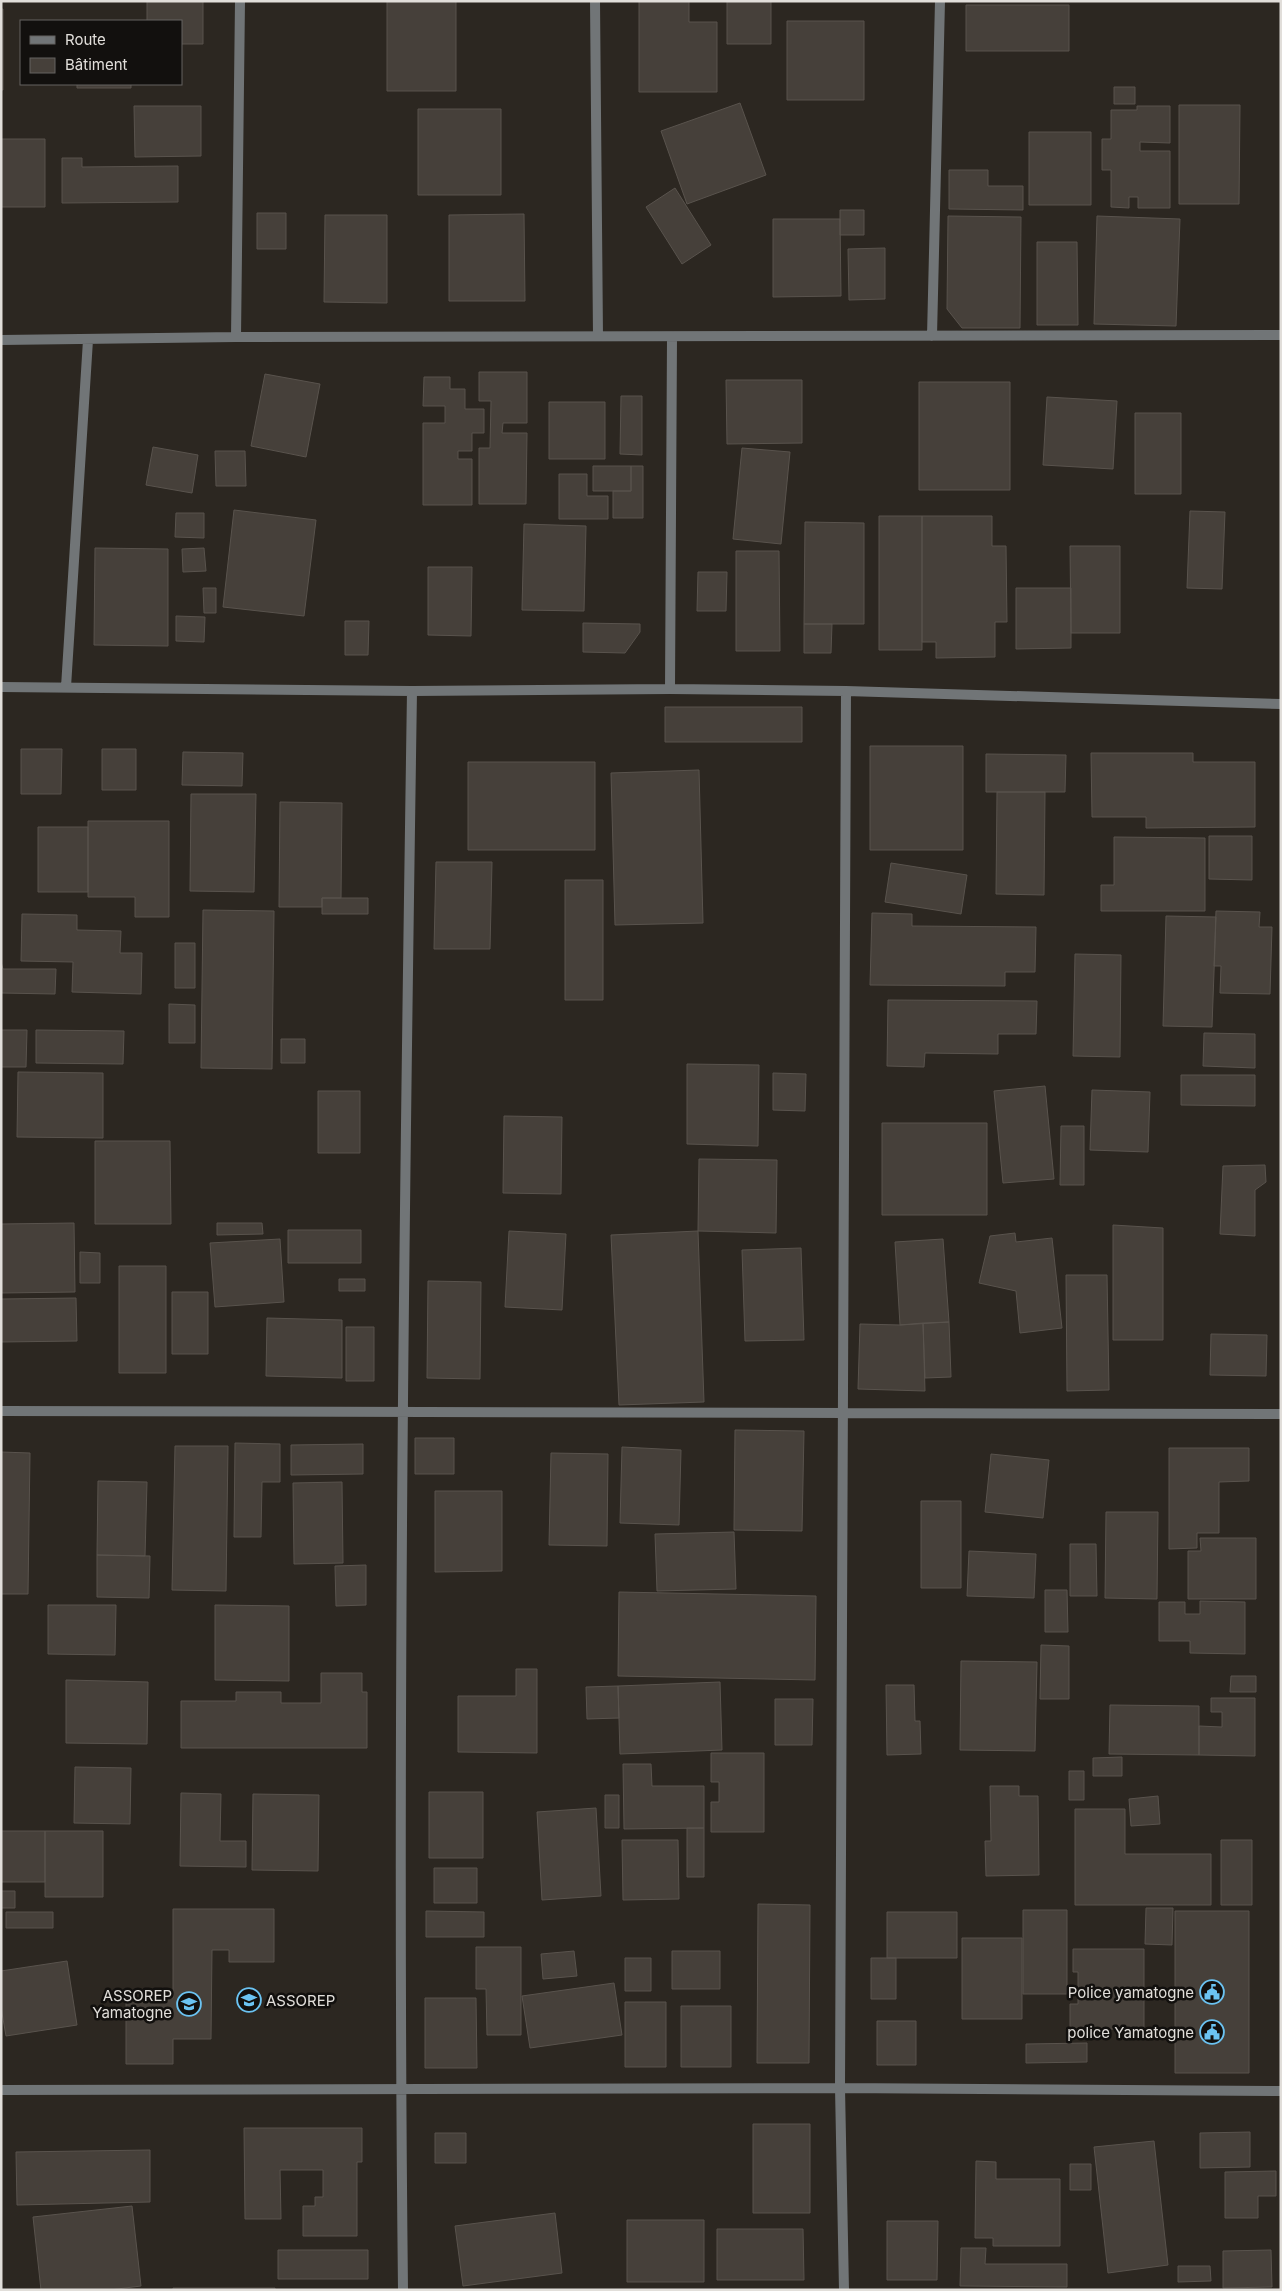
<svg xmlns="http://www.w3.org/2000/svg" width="1282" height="2291" font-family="Inter,sans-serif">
  <rect width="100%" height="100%" fill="#2c2721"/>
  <!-- building -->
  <path fill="#46403a" stroke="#59534d" d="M147 1H203V44H181V21H147Z
    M387 1H456V91H387Z
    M639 1H689V22H717V92H639Z
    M727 1H771V44H727Z
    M966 5H1069V51H966Z
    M1 9H3V90H1Z
    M787 21H864V100H787Z
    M77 84H131V88H77Z
    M1114 87H1135V104H1114Z
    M740 103 766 175 687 204 661 131Z
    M1179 105H1240L1239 204H1179Z
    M134 106H201V156L135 157Z
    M1137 106H1170V143L1140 142V151H1170V208H1138V197H1129V208L1111 207V170H1102V139H1111V110H1137Z
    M418 109H501V195H418Z
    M1029 132H1091V205H1029Z
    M1 139H45V207H1Z
    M62 158H82V167L178 166V202L62 203Z
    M949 170H988V186H1023V210L949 209Z
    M675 188 711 245 682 264 646 207Z
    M840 210H864V235H840Z
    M257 213H286V249H257Z
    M524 214 525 301H449V215Z
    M325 215H387V303L324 302Z
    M948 216 1021 217 1020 328H962L947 309Z
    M1097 216 1180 219 1176 326 1094 324Z
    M773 219H840L841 296 773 297Z
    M1037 242H1077L1078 325H1037Z
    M885 248V299L849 300 848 249Z
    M479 372H527V423H503L502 433H527L526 504H479V448H490L491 401H479Z
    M265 374 320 384 306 457 251 446Z
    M424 377H450V389H465V409H484V433H472V451H458V459H472V505H423V423H445V406H423Z
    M726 380H802V443L727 444Z
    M919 382H1010V490H919Z
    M621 396H642V455L620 454Z
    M1047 397 1117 401 1113 469 1043 465Z
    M549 402H605V459H549Z
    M1135 413H1181V494H1135Z
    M153 447 198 455 192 493 146 485Z
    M742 448 790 452 781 544 733 539Z
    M215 451H245L246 486H216Z
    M593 466H631V491H593Z
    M631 466H643V518H613V491H631Z
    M559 474H587V496H608V519H559Z
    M234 510 316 520 304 616 223 607Z
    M1190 511 1225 512 1222 589 1187 588Z
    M176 513H204V538L175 537Z
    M879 516H922V650H879Z
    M922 516H992V546H1006L1007 622H995V657L936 658V642H922Z
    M805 522 864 523V624H804Z
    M524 524 586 526 584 611 522 610Z
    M1070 546H1120V633H1071Z
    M95 548 168 549V646L94 645Z
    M204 548 206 571 183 572 182 549Z
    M736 551H779L780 651H736Z
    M428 567H472L471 636 428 635Z
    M698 572H727L726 611H697Z
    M203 588H216V613H204Z
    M1016 588H1071V648L1016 649Z
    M176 616 205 617 204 642 176 641Z
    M345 621H369L368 655H345Z
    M583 623 640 624V632L625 653 583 652Z
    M804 624H832L831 653H804Z
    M665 707H802V742H665Z
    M870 746H963V850H870Z
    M21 749H62L61 794H21Z
    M102 749H136V790H102Z
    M183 752 243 753 242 786 182 785Z
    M1091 753H1193V762H1255V827L1146 828V817H1092Z
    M986 754 1066 755 1065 792H986Z
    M468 762H595V850H468Z
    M699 770 703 923 615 925 611 773Z
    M997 792H1045L1044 895 996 894Z
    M191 794H256L254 892 190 891Z
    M280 802 342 803 341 898H322V907H279Z
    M88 821H169V917H135V897H88Z
    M38 827H88V892H38Z
    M1209 836H1252V880L1209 879Z
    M1114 837 1205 838V911H1101V885H1114Z
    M436 862H492L490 949H434Z
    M891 863 967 875 961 914 885 902Z
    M565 880H603V1000H565Z
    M322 898H368V914H322Z
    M203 910 274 911 272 1069 201 1068Z
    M1216 911 1260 912 1259 927H1272L1270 994 1220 993 1221 966H1214Z
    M872 913 912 914V926L1036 927 1035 972H1005V986L870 985Z
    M22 914 77 915V930L121 931 120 953H142L141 994 72 992 73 962 21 961Z
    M1166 916 1216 917 1212 1027 1163 1026Z
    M175 943H195V988H175Z
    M1075 954 1121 955 1120 1057 1073 1056Z
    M1 962 3 969H56L55 994 1 993Z
    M888 1000 1037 1001 1036 1034H998V1054L925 1053 924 1067 887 1066Z
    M169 1004 195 1005V1043H169Z
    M1 1030H27L26 1067H1Z
    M36 1030 124 1031 123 1064 36 1063Z
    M1204 1033 1255 1034V1068L1203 1066Z
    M281 1039H305V1063H281Z
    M687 1064 759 1065 758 1146 687 1144Z
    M18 1072 103 1073V1138L17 1137Z
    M773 1073 806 1074 805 1111 773 1110Z
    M1181 1075H1255V1106L1181 1105Z
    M1045 1086 1054 1179 1003 1183 994 1091Z
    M1092 1090 1150 1092 1148 1152 1090 1150Z
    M318 1091H360V1153H318Z
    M504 1116 562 1117 561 1194 503 1193Z
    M882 1123H987V1215H882Z
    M1061 1126H1084V1185H1060Z
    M95 1141H170L171 1224H95Z
    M699 1159 777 1160 776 1233 698 1231Z
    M1265 1165 1266 1182 1255 1190V1236L1220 1234 1223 1166Z
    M74 1223 75 1292 1 1293V1224Z
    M217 1223H262L263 1234 217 1235Z
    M1113 1225 1163 1228V1340H1113Z
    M288 1230H361V1263H288Z
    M509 1231 566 1234 562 1310 505 1307Z
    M698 1231 704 1402 619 1405 611 1235Z
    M1015 1233 1016 1242 1052 1238 1062 1328 1020 1333 1016 1291 979 1283 990 1236Z
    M280 1239 284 1302 215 1307 210 1243Z
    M943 1239 949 1322 900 1325 895 1242Z
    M801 1248 804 1340 745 1341 742 1250Z
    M80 1252 100 1253V1283H80Z
    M119 1266H166V1373H119Z
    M1066 1275H1107L1109 1390 1067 1391Z
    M339 1279H365V1291H339Z
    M428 1281 481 1282 480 1379 427 1378Z
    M172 1292H208V1354H172Z
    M76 1298 77 1341 1 1342V1299Z
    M267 1318 342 1320V1378L266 1376Z
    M949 1322 951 1377 925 1378 923 1323Z
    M923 1323 925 1391 858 1389 860 1324 900 1325Z
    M346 1327H374V1381H346Z
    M1211 1334 1267 1335 1266 1376 1210 1375Z
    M735 1430 804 1431 802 1531 734 1530Z
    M415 1438H454V1474H415Z
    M235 1443 280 1444V1482H262L261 1537H234Z
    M363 1444V1474L291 1475V1445Z
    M175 1446H228L226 1591 172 1590Z
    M622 1447 681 1450 679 1525 620 1523Z
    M1169 1448H1249V1481L1219 1482V1533H1197V1548L1169 1549Z
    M1 1452 30 1453 28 1594H1Z
    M551 1453 608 1454 607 1546 549 1545Z
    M991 1454 1049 1460 1043 1518 985 1512Z
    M98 1481 147 1482 145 1556 97 1555Z
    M342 1482 343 1563 294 1564 293 1483Z
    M435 1491H502V1571L435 1572Z
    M921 1501H961V1588H921Z
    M1106 1512H1158L1157 1599 1105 1598Z
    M734 1532 736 1589 657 1591 655 1534Z
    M1200 1538H1256V1599H1188V1551H1201Z
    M1070 1544H1096L1097 1596H1070Z
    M969 1551 1036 1554 1034 1598 967 1596Z
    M97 1555 150 1556 149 1598 97 1597Z
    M366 1565V1605L336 1606 335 1566Z
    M1045 1590H1067L1068 1632H1045Z
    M619 1592 816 1596 815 1680 618 1676Z
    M1200 1601 1245 1602V1654L1190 1653V1641H1159V1602H1185V1614H1200Z
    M48 1605H116L115 1655 48 1654Z
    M215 1605 289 1606V1681L215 1680Z
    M1041 1645 1069 1646V1699H1040Z
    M961 1661 1037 1662 1035 1751 960 1750Z
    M516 1669H537V1753L458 1752V1696H516Z
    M321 1673H362V1692H367V1748H181V1701H236V1692H281V1703H321Z
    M1231 1676H1256V1692H1230Z
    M66 1680 148 1682 147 1744 66 1743Z
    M720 1682 722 1750 620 1754 618 1686Z
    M886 1685H914L915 1721H920L921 1754 887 1755Z
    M618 1686 619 1718 587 1719 586 1687Z
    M1211 1698H1255V1756L1199 1755V1726L1222 1727V1712H1211Z
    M775 1699H813L812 1745H775Z
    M1110 1705 1199 1706V1755L1109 1754Z
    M711 1753H764V1832H711V1802H719V1782H711Z
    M1122 1757V1776H1093V1758Z
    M623 1764H651L652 1786H704V1828L624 1829Z
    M75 1767 131 1768 130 1824 74 1823Z
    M1069 1771H1084V1800H1069Z
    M990 1786H1019V1796H1038L1039 1875 986 1876 985 1841H991Z
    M429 1792H483V1858H429Z
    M181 1793 221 1794 220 1841H246V1867L180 1866Z
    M253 1794 319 1795 318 1871 252 1870Z
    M605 1795H619V1828H605Z
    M1158 1796 1160 1824 1131 1826 1129 1799Z
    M596 1808 601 1896 542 1900 537 1812Z
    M1075 1809H1125V1854H1211V1905H1075Z
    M687 1828H704V1877H687Z
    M1 1831H45V1882H1Z
    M45 1831H103V1897H45Z
    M622 1840H678L679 1899 623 1900Z
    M1221 1840H1252V1905H1221Z
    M434 1868H477V1903H434Z
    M1 1891H15V1908H1Z
    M758 1904 810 1905 809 2063H757Z
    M1146 1908H1173L1172 1945 1145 1944Z
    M173 1909H274V1962H229V1950H212L211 2039H173V2064H126V1998H173Z
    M1023 1910H1067V1994H1023Z
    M426 1911 484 1912V1937H426Z
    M1175 1911H1249V2073H1175Z
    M6 1912H53V1928H6Z
    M887 1912H957V1958H887Z
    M962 1938H1022V2019H962Z
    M476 1947H521V2035H487L486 1989H476Z
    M1073 1949H1144V2029H1070V2004H1078V1972H1073Z
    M574 1951 577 1976 543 1979 541 1954Z
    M672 1951H720V1989H672Z
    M625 1958H651V1991H625Z
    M871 1958H896V1999H871Z
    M67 1961 77 2025 6 2036 1 2007V1971Z
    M614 1983 622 2035 530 2048 522 1996Z
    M425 1998H476L477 2068H425Z
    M625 2002H666V2067H625Z
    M681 2006H731V2067H681Z
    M877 2021H916V2065H877Z
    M1087 2043V2062L1026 2063V2044Z
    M753 2124H810V2213H753Z
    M244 2128H362V2162H357V2236H303V2206H315V2197H323V2170H280L281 2219H245Z
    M1250 2132V2167L1200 2168V2133Z
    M435 2133H466V2163H435Z
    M1154 2141 1168 2265 1108 2273 1094 2147Z
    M150 2150V2202L17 2205 16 2152Z
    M976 2161 996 2162V2179H1060V2246H993V2238H975Z
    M1070 2164H1091V2190H1070Z
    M1276 2171V2196H1258V2218H1225V2172Z
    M132 2206 141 2286 109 2290H41L33 2217Z
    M555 2213 562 2273 463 2286 455 2226Z
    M627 2220H704V2282H627Z
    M887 2221H938L937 2280H887Z
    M717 2229H803L804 2280H717Z
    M961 2248H986L985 2264H1067V2287L960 2286Z
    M278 2250H368V2279H278Z
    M1271 2250 1272 2287 1223 2288V2251Z
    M1178 2266H1210L1211 2281 1178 2282Z
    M173 2288H275V2290H173Z"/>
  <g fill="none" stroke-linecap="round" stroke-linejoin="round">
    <!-- minor -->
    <path stroke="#717577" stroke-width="10" d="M595 1 598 336
      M932 336 940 1
      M236 337 240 1
      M1 340 236 337 1281 335
      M1 687 412 691 670 689 846 691 1281 704
      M66 687 88 340
      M670 689 672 338
      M1 1411 1281 1414
      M1 2090 840 2088 1281 2091
      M403 2290C397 1757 404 1224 412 691
      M844 2290 840 2088 846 691"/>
  </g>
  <!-- icons -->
  <defs>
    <g id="civic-ring" transform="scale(1.25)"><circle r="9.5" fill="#12100e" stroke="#6bc3f2" stroke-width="1.5"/><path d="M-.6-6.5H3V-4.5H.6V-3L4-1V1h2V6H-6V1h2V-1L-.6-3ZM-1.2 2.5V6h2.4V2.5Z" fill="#6bc3f2"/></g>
    <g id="school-ring" transform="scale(1.25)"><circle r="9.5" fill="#12100e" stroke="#6bc3f2" stroke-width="1.5"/><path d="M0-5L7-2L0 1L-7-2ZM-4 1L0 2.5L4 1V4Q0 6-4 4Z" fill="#6bc3f2"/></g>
  </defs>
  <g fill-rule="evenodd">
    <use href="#civic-ring" x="1212" y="1992"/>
    <use href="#school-ring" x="249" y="2000"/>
    <use href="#school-ring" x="189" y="2004"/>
    <use href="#civic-ring" x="1212" y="2032"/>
  </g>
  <g text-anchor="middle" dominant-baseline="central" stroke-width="5" stroke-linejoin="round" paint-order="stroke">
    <!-- poi labels -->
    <g font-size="15" fill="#e1deda" stroke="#12100e" text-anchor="end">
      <text x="1194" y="1992">Police yamatogne</text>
      <text x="172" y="1995">ASSOREP<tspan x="172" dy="17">Yamatogne</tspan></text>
      <text x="266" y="2000" text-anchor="start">ASSOREP</text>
      <text x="1194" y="2032">police Yamatogne</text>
    </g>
  </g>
  <!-- border -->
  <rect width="1282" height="2291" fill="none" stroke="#e1deda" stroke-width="5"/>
  <!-- legend -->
  <rect x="20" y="20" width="162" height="65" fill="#12100e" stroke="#656260"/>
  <rect x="30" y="36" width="25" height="8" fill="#717577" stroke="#656260"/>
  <text x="65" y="45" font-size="15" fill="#e1deda">Route</text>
  <rect x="30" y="58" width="25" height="15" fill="#46403a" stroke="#656260"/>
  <text x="65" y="70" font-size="15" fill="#e1deda">Bâtiment</text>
</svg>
